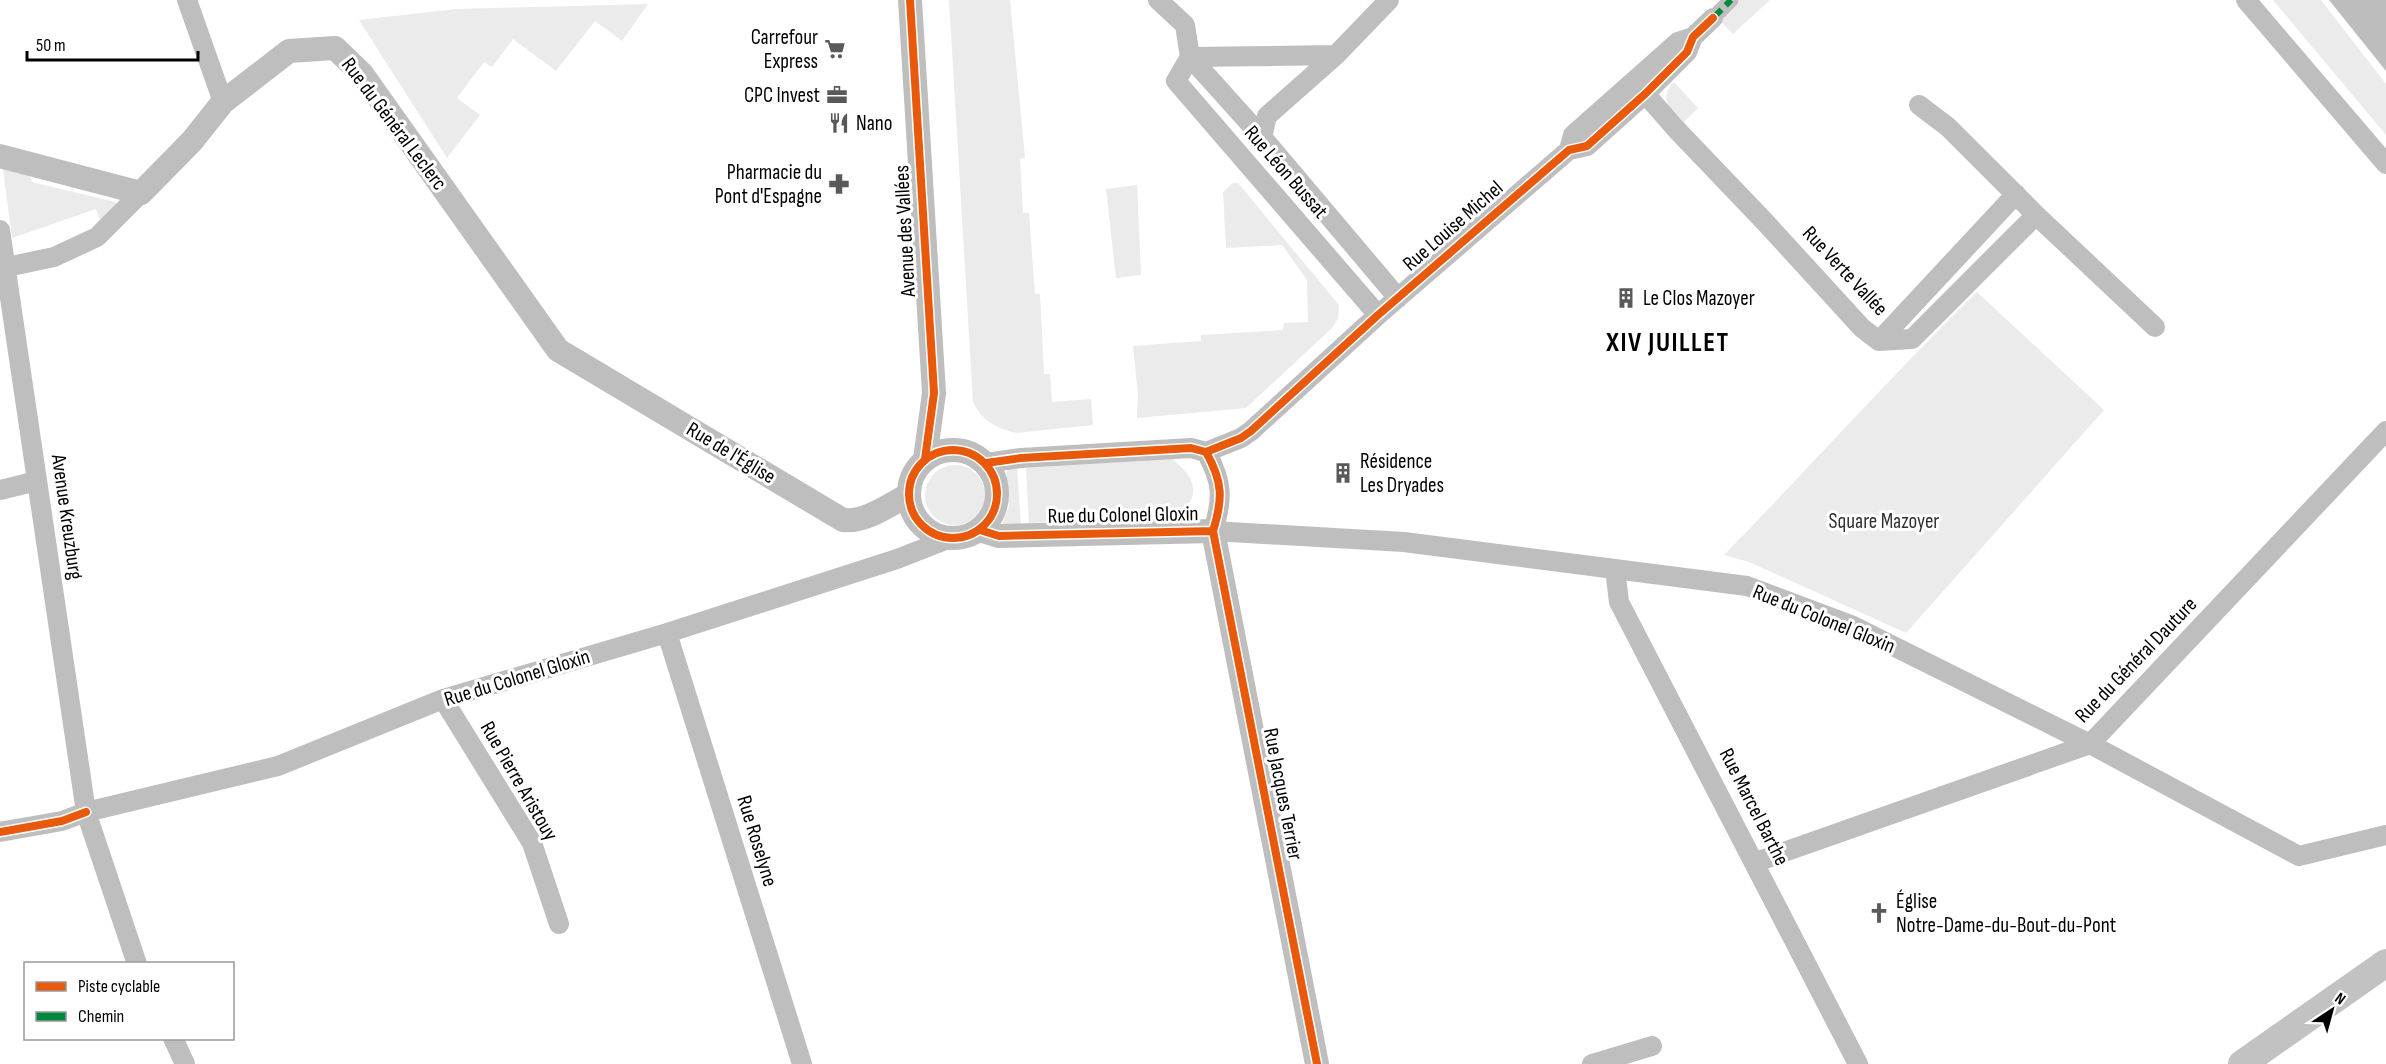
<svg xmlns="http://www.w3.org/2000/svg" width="2386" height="1064" font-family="'Sofia Sans Condensed',sans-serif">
  <rect width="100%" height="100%" fill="#fff"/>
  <!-- green -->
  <path fill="#ebebeb" d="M949 0H1010L1025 158 1020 159 1023 213H1029L1035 294H1040L1044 374H1050L1052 402 1091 399 1093 425 1016 433C996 428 982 421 973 402Z
    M1739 0H1770L1733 34 1719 20Z
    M2273 0H2321L2386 84V135Z
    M648 4 622 41 595 21 556 71 513 39 492 67 484 62 457 98 480 115 447 158 359 20 456 9Z
    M1674 82 1698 108 1682 124C1670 109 1658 98 1674 82Z
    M3 169 28 170 32 182 115 202 117 205 100 220 96 209 12 238Z
    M1233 183H1238L1339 305 1338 319 1332 328 1246 408 1137 418 1138 395 1133 346 1201 341V335L1283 330 1284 323 1308 322 1307 280 1282 245 1226 248 1223 192Z
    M1137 185 1141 275 1116 278 1106 189Z
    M1977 292 2104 410 1906 633 1749 562 1724 555C1809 468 1890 377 1977 292Z
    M1171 458C1194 476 1203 493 1179 515L1029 523 1026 468Z
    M925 495a30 30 0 1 1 60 0a30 30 0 1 1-60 0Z
    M1017 465 1021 527H1001L1009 506 1006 474 1009 467Z"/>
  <!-- water -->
  <path fill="#bdbdbd" d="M2329 0H2386V71Z"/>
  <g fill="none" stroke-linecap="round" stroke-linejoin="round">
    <!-- pedestrian -->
    <path stroke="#bebebe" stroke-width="15" d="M1713 18 1731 0"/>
    <!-- minor -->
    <path stroke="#bebebe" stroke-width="20" d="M187 0 223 102
      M1158 0 1185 25 1190 57 1262 137
      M2246 0 2386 164
      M1336 55 1389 0
      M1634 81 1676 129 1765 222 1862 328 1879 341 1912 339 2036 215
      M1919 105 1948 127 2036 215 2155 327
      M1569 150 1573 135 1678 42 1693 37
      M0 230 86 812 137 964
      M7 267 54 257 97 237 141 193
      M1378 315 1176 81 1190 57 1336 55 1267 116 1262 137 1398 298
      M1879 341 2016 194
      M1206 452 1241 438 1251 431 1378 315 1569 150 1587 146 1645 94 1687 52 1693 37 1713 18
      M986 463 1021 458 1191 448 1206 452C1223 482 1223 499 1213 531L1404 542 1747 586 1851 625 2090 744 2299 856 2386 835
      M0 490 37 481
      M1615 569 1619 602 1858 1064
      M667 633 802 1064
      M443 699 532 843 559 924
      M0 832 62 821 86 812 278 766 443 699 667 633 897 559 948 539
      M1756 862 2090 744 2386 431
      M173 1038 185 1064
      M1592 1064 1652 1046"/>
    <!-- tertiary -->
    <path stroke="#bebebe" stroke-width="24" d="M910 0 934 393 925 459
      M0 156 141 193 192 141 223 102 289 51 335 48 362 74 558 350 843 520C865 523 889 505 908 495
      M909 494a44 44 0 1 1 88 0a44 44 0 1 1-88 0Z
      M980 530 999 536 1213 531 1317 1064"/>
    <!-- secondary -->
    <path stroke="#c2c2c2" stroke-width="28" d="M2242 1064 2386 963"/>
    <!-- quiet -->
    <path stroke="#00873e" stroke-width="6" stroke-dasharray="12 6" stroke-linecap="butt" d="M1713 18 1731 0"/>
    <!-- cycleway casing -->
    <g stroke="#fff" stroke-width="11">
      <path id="cycleway" d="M910 0 934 393 925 459
        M909 494a44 44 0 1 1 88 0a44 44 0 1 1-88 0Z
        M1206 452 1241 438 1251 431 1378 315 1569 150 1587 146 1645 94 1687 52 1693 37 1713 18
        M986 463 1021 458 1191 448 1206 452C1223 482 1223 499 1213 531L1317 1064
        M980 530 999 536 1213 531
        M0 832 62 821 86 812"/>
    </g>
    <!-- cycleway -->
    <use href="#cycleway" stroke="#e8590c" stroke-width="8"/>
  </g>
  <!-- icons -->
  <defs>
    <g id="supermarket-bare" transform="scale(1.62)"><path d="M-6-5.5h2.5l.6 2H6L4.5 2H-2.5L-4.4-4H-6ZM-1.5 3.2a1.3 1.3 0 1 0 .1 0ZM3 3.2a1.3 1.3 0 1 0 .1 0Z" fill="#595959" stroke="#fff" stroke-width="2.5" paint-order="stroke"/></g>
    <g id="office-bare" transform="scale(1.62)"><path d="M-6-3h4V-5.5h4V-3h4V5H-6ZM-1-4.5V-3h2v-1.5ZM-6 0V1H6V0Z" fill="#595959" stroke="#fff" stroke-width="2.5" paint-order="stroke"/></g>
    <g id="restaurant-bare" transform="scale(1.62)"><path d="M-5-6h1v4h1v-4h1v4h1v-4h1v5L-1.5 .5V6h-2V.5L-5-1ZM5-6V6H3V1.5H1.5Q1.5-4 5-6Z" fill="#595959" stroke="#fff" stroke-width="2.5" paint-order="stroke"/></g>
    <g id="pharmacy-bare" transform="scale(1.62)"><path d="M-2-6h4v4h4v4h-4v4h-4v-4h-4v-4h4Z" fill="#595959" stroke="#fff" stroke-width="2.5" paint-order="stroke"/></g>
    <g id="building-bare" transform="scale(1.62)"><path d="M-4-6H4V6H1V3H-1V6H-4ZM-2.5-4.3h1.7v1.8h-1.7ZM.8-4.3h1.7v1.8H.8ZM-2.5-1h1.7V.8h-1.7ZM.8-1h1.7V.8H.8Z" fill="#595959" stroke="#fff" stroke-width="2.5" paint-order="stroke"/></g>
    <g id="church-bare" transform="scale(1.62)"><path d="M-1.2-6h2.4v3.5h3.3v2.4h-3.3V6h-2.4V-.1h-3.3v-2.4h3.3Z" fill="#595959" stroke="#fff" stroke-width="2.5" paint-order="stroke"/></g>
  </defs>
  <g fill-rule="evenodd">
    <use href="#supermarket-bare" x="835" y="49"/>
    <use href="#office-bare" x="837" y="95"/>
    <use href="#restaurant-bare" x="839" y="123"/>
    <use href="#pharmacy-bare" x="839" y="184"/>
    <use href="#building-bare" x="1626" y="298"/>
    <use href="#building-bare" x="1343" y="473"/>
    <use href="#church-bare" x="1879" y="913"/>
  </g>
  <g text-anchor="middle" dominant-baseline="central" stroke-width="6" stroke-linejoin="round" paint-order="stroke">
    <!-- poi labels -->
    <g font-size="21" fill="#000" stroke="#fff" text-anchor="start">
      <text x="818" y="37" text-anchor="end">Carrefour<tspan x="818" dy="24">Express</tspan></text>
      <text x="820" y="95" text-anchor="end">CPC Invest</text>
      <text x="856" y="123">Nano</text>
      <text x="822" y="172" text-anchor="end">Pharmacie du<tspan x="822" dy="24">Pont d'Espagne</tspan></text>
      <text x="1643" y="298">Le Clos Mazoyer</text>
      <text x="1360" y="461">Résidence<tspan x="1360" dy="24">Les Dryades</tspan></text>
      <text x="1896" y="901">Église<tspan x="1896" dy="24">Notre-Dame-du-Bout-du-Pont</tspan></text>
    </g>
    <!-- street labels -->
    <g font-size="21" fill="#000" stroke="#fff">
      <text transform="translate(394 124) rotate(53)">Rue du Général Leclerc</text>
      <text transform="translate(1286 172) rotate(49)">Rue Léon Bussat</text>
      <text transform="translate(1453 226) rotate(-41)">Rue Louise Michel</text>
      <text transform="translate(905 231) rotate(-93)">Avenue des Vallées</text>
      <text transform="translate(1845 271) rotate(47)">Rue Verte Vallée</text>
      <text transform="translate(731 453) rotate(31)">Rue de l'Église</text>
      <text transform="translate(1123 515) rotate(-1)">Rue du Colonel Gloxin</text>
      <text transform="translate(67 517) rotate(82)">Avenue Kreuzburg</text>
      <text transform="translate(1824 619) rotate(22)">Rue du Colonel Gloxin</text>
      <text transform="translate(2136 660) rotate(-46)">Rue du Général Dauture</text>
      <text transform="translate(517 678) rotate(-17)">Rue du Colonel Gloxin</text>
      <text transform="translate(519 781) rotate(60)">Rue Pierre Aristouy</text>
      <text transform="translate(1283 794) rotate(79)">Rue Jacques Terrier</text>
      <text transform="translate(1754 807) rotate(63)">Rue Marcel Barthe</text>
      <text transform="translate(757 841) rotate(73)">Rue Roselyne</text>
    </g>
    <!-- park labels -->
    <g font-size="21" fill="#313131" stroke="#fff">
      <text x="1884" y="521">Square Mazoyer</text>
    </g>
    <!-- district labels -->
    <g font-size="27" font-weight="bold" letter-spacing="1.5" fill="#000" stroke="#fff">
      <text x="1668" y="343">XIV JUILLET</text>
    </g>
  </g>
  <!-- legend -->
  <rect x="24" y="962" width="210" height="78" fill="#ffffff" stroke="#999999" stroke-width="1.5"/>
  <rect x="36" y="982" width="30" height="9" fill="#e8590c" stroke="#999999" stroke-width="1.5"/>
  <text x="78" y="992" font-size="18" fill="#000000">Piste cyclable</text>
  <rect x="36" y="1012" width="30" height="9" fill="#00873e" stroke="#999999" stroke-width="1.5"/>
  <text x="78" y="1022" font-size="18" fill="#000000">Chemin</text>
  <!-- north arrow -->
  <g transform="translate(2332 1010) rotate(36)" stroke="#ffffff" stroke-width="4.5" paint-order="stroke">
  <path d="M0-4.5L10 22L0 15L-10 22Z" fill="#000000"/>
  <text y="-9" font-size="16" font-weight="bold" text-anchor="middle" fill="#000000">N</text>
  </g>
  <!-- scale -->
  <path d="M27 51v9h171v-9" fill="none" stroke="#000000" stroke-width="3"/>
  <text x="36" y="51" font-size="18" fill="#000000" stroke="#ffffff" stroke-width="4.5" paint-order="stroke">50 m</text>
</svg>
